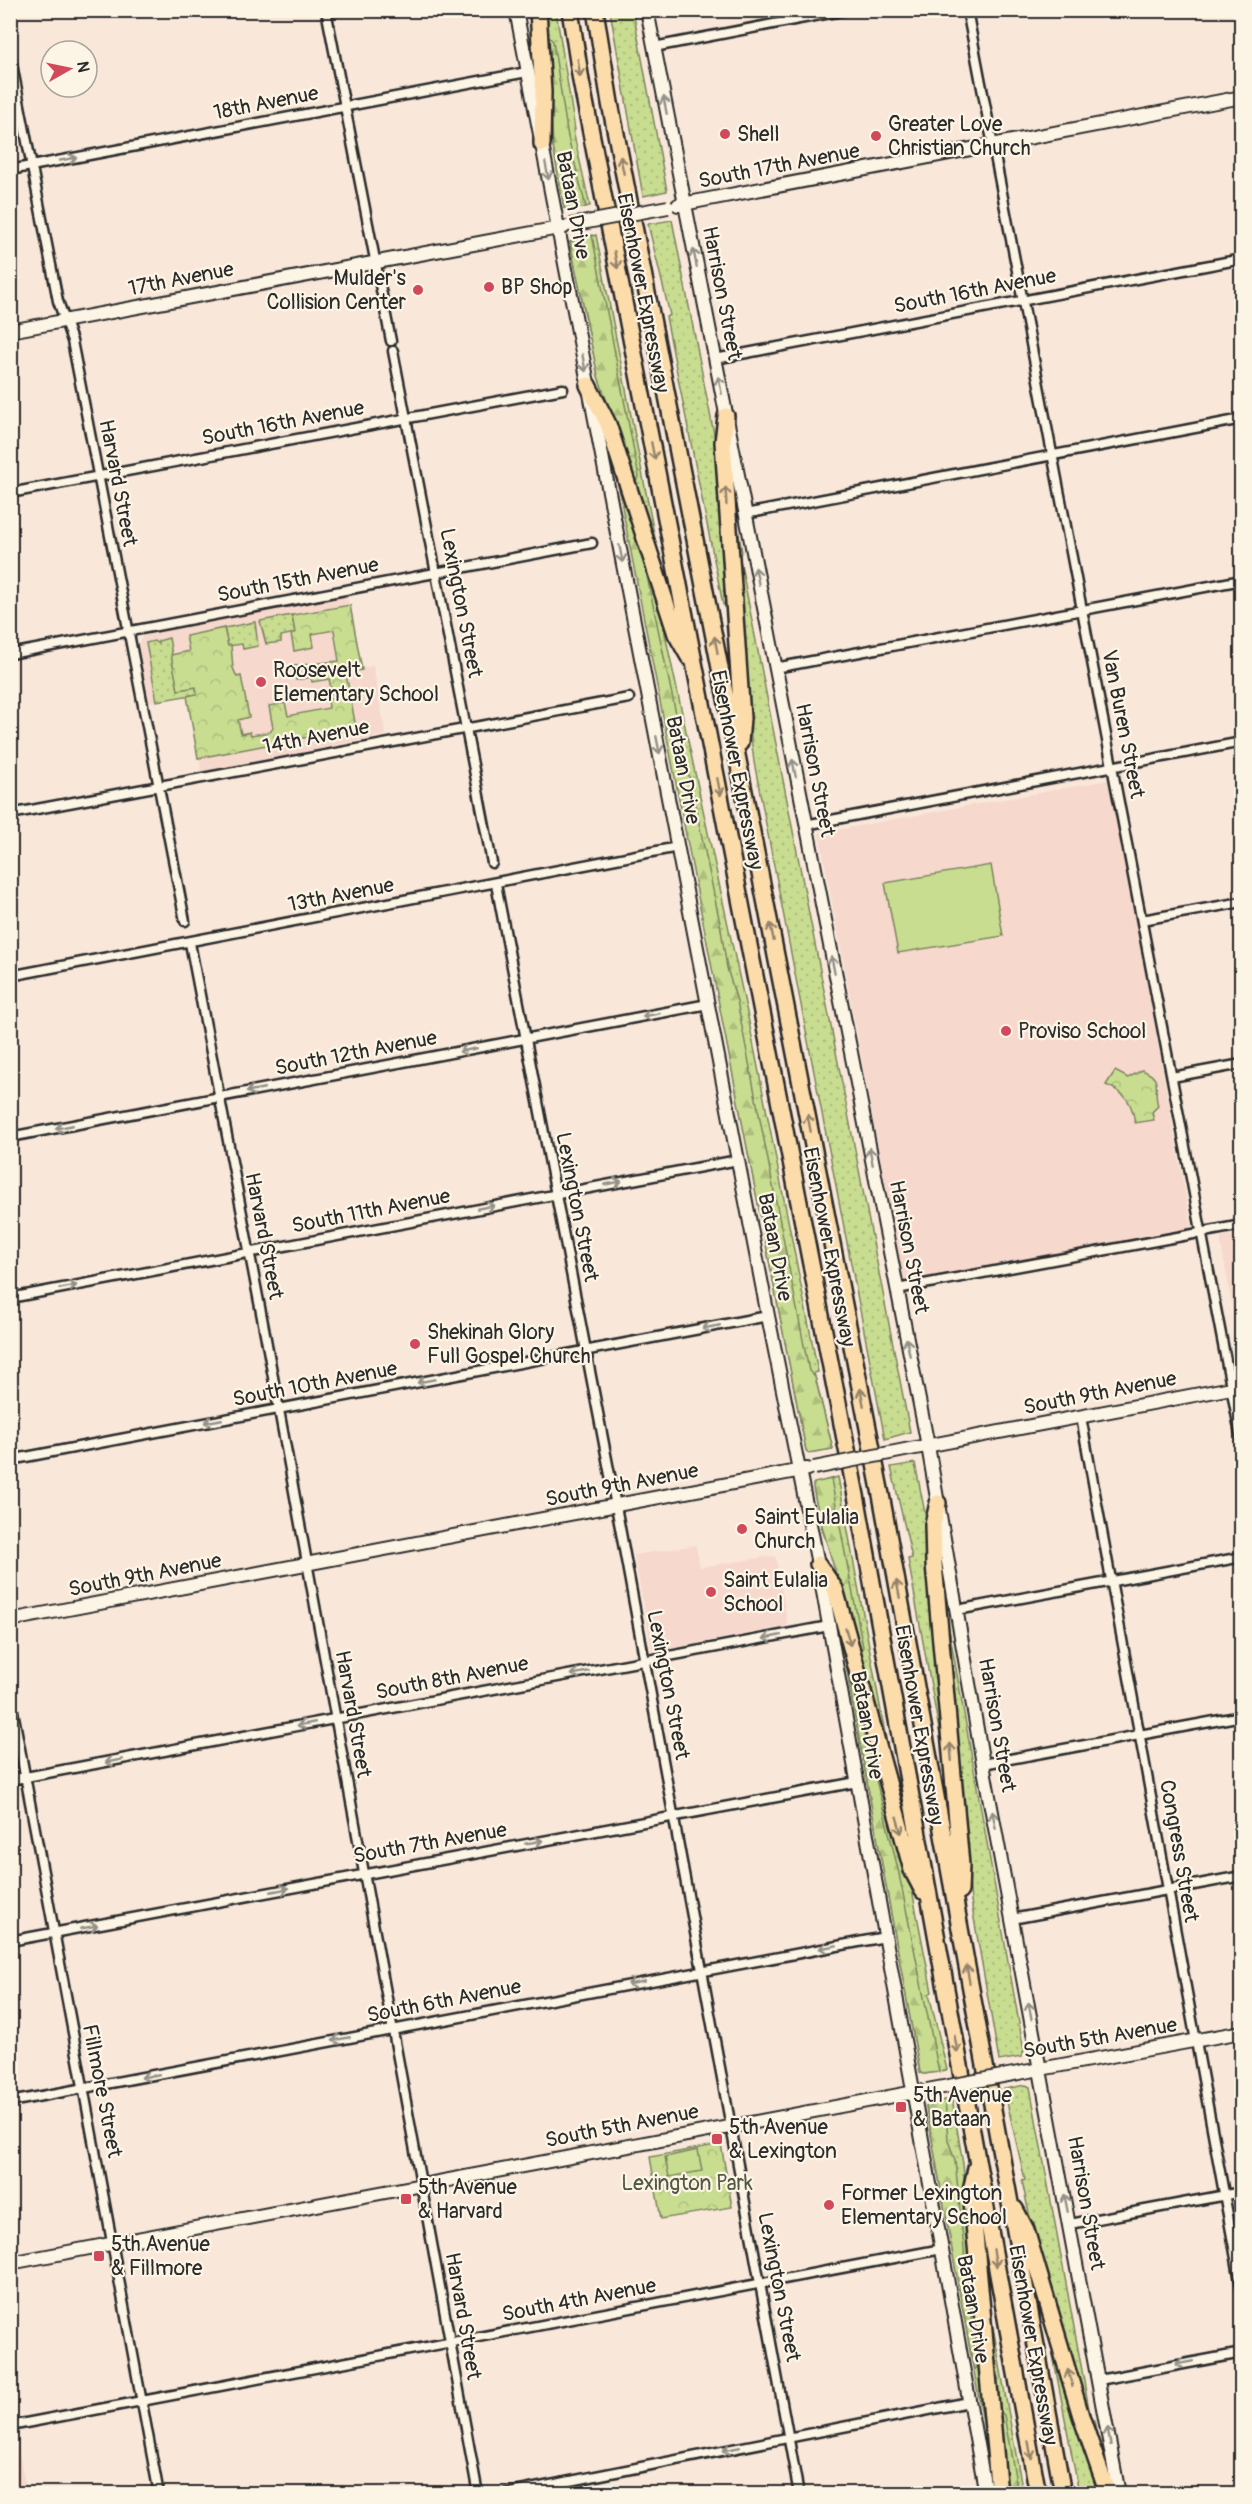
<svg xmlns="http://www.w3.org/2000/svg" width="1252" height="2504" font-family="Pangolin,sans-serif">
  <defs>
    <pattern id="grass-dots" width="8" height="8" patternUnits="userSpaceOnUse" patternTransform="scale(1.5)"><rect width="8" height="8" fill="#c9dd91"/><path d="M2 2h.1M6 6h.1" fill="none" stroke="#adbe7d" stroke-width="1.8" stroke-linecap="round"/></pattern>
    <pattern id="forest-firs" width="22" height="20" patternUnits="userSpaceOnUse" patternTransform="scale(1.5)"><rect width="22" height="20" fill="#c9dd91"/><path d="M5 1l3.5 6h-7zM16 11l3.5 6h-7z" fill="#adbe7d"/></pattern>
    <pattern id="park-crowns" width="20" height="18" patternUnits="userSpaceOnUse" patternTransform="scale(1.5)"><rect width="20" height="18" fill="#c9dd91"/><path d="M2 6a3 3 0 1 1 6 0M12 15a3 3 0 1 1 6 0" fill="none" stroke="#adbe7d"/></pattern>
  </defs>
  <rect width="100%" height="100%" fill="#f9e8da"/>
  <filter id="ink" filterUnits="userSpaceOnUse"><feTurbulence type="fractalNoise" baseFrequency=".0167" numOctaves="2"/><feDisplacementMap in="SourceGraphic" scale="12" xChannelSelector="R" yChannelSelector="G"/><feConvolveMatrix kernelMatrix="1 2 1 2 8 2 1 2 1" color-interpolation-filters="sRGB"/></filter>
  <g filter="url(#ink)">
    <!-- built -->
    <path fill="#f6d8cd" d="M347 595 361 668 373 666 386 735 202 773 187 696 149 702 138 644 144 634Z
      M1109 780 1192 1229 904 1283 819 833Z
      M1241 1233H1242L1241 1358 1220 1237Z
      M696 1545 700 1567 773 1556 776 1557 788 1626 659 1651 652 1650 634 1555Z
      M16 2438V2439L27 2493H11V2440Z"/>
    <!-- grass -->
    <path fill="url(#grass-dots)" stroke="#7a845e" stroke-width="1.5" d="M543 11H556L575 130 573 131 590 206 569 210 564 208 553 146Z
      M610 11H633L667 191 643 196Z
      M672 220 716 444 729 604 723 605 666 317 670 315 648 224Z
      M596 235 657 549 655 550 626 454 598 376 570 242Z
      M603 427 655 588 749 1022 818 1372 814 1373 833 1449 808 1453 806 1450 614 462H610Z
      M732 496 742 552 739 554 910 1432 885 1439 754 762 746 696Z
      M292 615 295 633 281 636V642L266 644 260 621Z
      M255 622 258 646 243 649 242 644 228 646 224 628Z
      M169 638 178 690 196 687 197 694 157 701 146 643 154 641 158 644V641Z
      M915 1463 926 1518 945 1741H941L908 1559 912 1558 891 1467Z
      M838 1477 891 1766 842 1587 821 1526 813 1484Z
      M939 1573 1024 2051 1021 2057 999 2061 971 1901Z
      M831 1592 912 1890 932 1992 929 1994 947 2070 925 2074 920 2072 840 1633 837 1634Z
      M1026 2085 1030 2087 1091 2420H1094L1101 2455 1033 2232 1022 2181 1025 2180 1004 2089Z
      M952 2099 963 2164 992 2489 982 2433 985 2432 926 2106 930 2103Z
      M991 2316 1023 2493H1004L988 2317Z
      M1047 2323 1100 2493H1079Z"/>
    <!-- forest -->
    <path fill="url(#forest-firs)" stroke="#7a845e" stroke-width="1.5" d="M547 35 553 41 568 137 586 207 569 210 564 208 553 146Z
      M592 235 639 477 635 482 598 376 570 242Z
      M620 496 624 499 644 562 720 923 727 968 737 1001 809 1371 815 1377 833 1449 808 1453 806 1450Z
      M831 1479 863 1647 860 1653C845 1598 824 1544 813 1488L814 1483Z
      M849 1683 853 1686 898 1869 939 2072 923 2074 920 2072Z
      M945 2100 948 2140 955 2161 976 2366 974 2371 926 2106 930 2103Z
      M998 2410 1004 2415 1018 2493H1006Z"/>
    <!-- park -->
    <path fill="url(#park-crowns)" stroke="#7a845e" stroke-width="1.5" d="M350 605 362 670 346 674 356 728 198 758 187 696 197 694 196 687 178 690 171 655 189 651 186 636 224 628 228 646 231 645 233 668 237 677 241 676 249 717 238 720 241 734 250 732 251 735 270 732 273 728 269 706 285 703 288 716 329 708 328 700 333 698 329 679 312 682 311 677 296 680 293 666 339 661 334 630 312 634 314 647 294 651 291 634 295 633 292 615Z
      M1142 1070C1165 1079 1152 1089 1158 1106L1152 1112 1154 1120 1135 1123C1132 1102 1126 1093 1106 1085L1115 1071 1128 1078Z
      M721 2144 732 2207 661 2219 650 2157Z"/>
    <!-- pitch -->
    <path fill="#c9dd91" stroke="#7a845e" stroke-width="1.5" d="M991 865 1003 936 898 953 885 883Z
      M698 2150 702 2171 669 2177 665 2157Z"/>
    <g fill="none" stroke-linecap="round" stroke-linejoin="round">
      <!-- street casing -->
      <g stroke="#2b2b2b" stroke-width="13">
        <path id="street" d="M326 10 391 341
          M967 10 1242 1444
          M654 47 846 10
          M10 54 58 301 72 341 185 921
          M10 170 527 72
          M393 351 492 863
          M715 359 1242 259
          M10 493 563 389
          M745 514 1242 419
          M10 654 592 543
          M775 668 1242 580
          M10 814 629 698
          M805 825 1242 742
          M496 884 616 1506 799 2494
          M1142 920 1242 902
          M190 943 264 1328 478 2494
          M10 976 678 847
          M1172 1077 1242 1064
          M10 1137 708 1004
          M897 1289 1242 1225
          M10 1298 738 1160
          M1081 1417 1242 2291
          M10 1460 768 1316
          M957 1610 1242 1557
          M10 1695 159 2494
          M983 1764 1242 1716
          M10 1780 829 1626
          M1012 1919 1242 1876
          M10 1941 857 1782
          M10 2102 885 1937
          M1070 2224 1242 2192
          M1099 2380 1242 2353
          M10 2426 942 2249
          M505 2494 969 2402"/>
      </g>
      <!-- secondary casing -->
      <g stroke="#2b2b2b" stroke-width="16">
        <path id="secondary" d="M516 10 768 1316 818 1564 986 2494
          M647 10 928 1446 983 1764 1119 2494
          M678 205 1242 97
          M10 331 564 227
          M910 1449 1242 1386
          M10 1620 807 1469
          M1024 2072 1242 2032
          M10 2263 920 2091"/>
      </g>
      <!-- highway casing -->
      <g stroke="#2b2b2b" stroke-width="20">
        <path id="highway" d="M538 10 543 92 542 144
          M570 10 581 81 859 1511 1038 2494
          M595 10 610 103 882 1500 1063 2494
          M588 385 608 424 676 634 689 657
          M726 416 723 442 742 718 740 743
          M938 1503 933 1525 934 1564 961 1865 960 1891
          M818 1564 835 1589 912 1870 923 1891
          M976 2168 971 2191 999 2494
          M1015 2209 1026 2230 1081 2416 1108 2494"/>
      </g>
      <!-- street -->
      <use href="#street" stroke="#fcf5e5" stroke-width="8"/>
      <!-- secondary -->
      <use href="#secondary" stroke="#fcf5e5" stroke-width="12"/>
      <!-- highway -->
      <use href="#highway" stroke="#fddcac" stroke-width="15"/>
      <!-- secondary-bridge casing -->
      <g stroke="#2b2b2b" stroke-width="16" stroke-linecap="butt">
        <path id="secondary-bridge" d="M571 225 668 207
          M814 1468 910 1449
          M927 2090 1024 2072"/>
      </g>
      <!-- secondary-bridge -->
      <use href="#secondary-bridge" stroke="#fcf5e5" stroke-width="12"/>
    </g>
    <!-- one-way arrows -->
    <defs><path id="oneway-shaft" d="M-6 0H5M1.5-3L5.5 0L1.5 3" fill="none" stroke-width="1.6" stroke-linecap="round" stroke-linejoin="round" transform="scale(1.5)"/></defs>
    <g stroke="#94846c">
      <use href="#oneway-shaft" transform="translate(579 68) rotate(82)"/>
      <use href="#oneway-shaft" transform="translate(622 165) rotate(-101)"/>
      <use href="#oneway-shaft" transform="translate(616 260) rotate(79)"/>
      <use href="#oneway-shaft" transform="translate(653 451) rotate(79)"/>
      <use href="#oneway-shaft" transform="translate(726 496) rotate(-93)"/>
      <use href="#oneway-shaft" transform="translate(716 645) rotate(-101)"/>
      <use href="#oneway-shaft" transform="translate(719 787) rotate(79)"/>
      <use href="#oneway-shaft" transform="translate(772 932) rotate(-101)"/>
      <use href="#oneway-shaft" transform="translate(809 1123) rotate(-101)"/>
      <use href="#oneway-shaft" transform="translate(862 1397) rotate(-101)"/>
      <use href="#oneway-shaft" transform="translate(898 1589) rotate(-101)"/>
      <use href="#oneway-shaft" transform="translate(848 1637) rotate(74)"/>
      <use href="#oneway-shaft" transform="translate(951 1752) rotate(-95)"/>
      <use href="#oneway-shaft" transform="translate(899 1825) rotate(74)"/>
      <use href="#oneway-shaft" transform="translate(968 1974) rotate(-100)"/>
      <use href="#oneway-shaft" transform="translate(956 2044) rotate(80)"/>
      <use href="#oneway-shaft" transform="translate(995 2258) rotate(80)"/>
      <use href="#oneway-shaft" transform="translate(1070 2378) rotate(-106)"/>
      <use href="#oneway-shaft" transform="translate(1030 2450) rotate(80)"/>
    </g>
    <g stroke="#949088">
      <use href="#oneway-shaft" transform="translate(665 105) rotate(-101)"/>
      <use href="#oneway-shaft" transform="translate(68 159) rotate(-11)"/>
      <use href="#oneway-shaft" transform="translate(547 171) rotate(79)"/>
      <use href="#oneway-shaft" transform="translate(695 258) rotate(-101)"/>
      <use href="#oneway-shaft" transform="translate(584 363) rotate(79)"/>
      <use href="#oneway-shaft" transform="translate(720 385) rotate(-101)"/>
      <use href="#oneway-shaft" transform="translate(621 554) rotate(79)"/>
      <use href="#oneway-shaft" transform="translate(757 576) rotate(-101)"/>
      <use href="#oneway-shaft" transform="translate(658 745) rotate(79)"/>
      <use href="#oneway-shaft" transform="translate(794 768) rotate(-101)"/>
      <use href="#oneway-shaft" transform="translate(833 965) rotate(-101)"/>
      <use href="#oneway-shaft" transform="translate(651 1015) rotate(169)"/>
      <use href="#oneway-shaft" transform="translate(468 1050) rotate(169)"/>
      <use href="#oneway-shaft" transform="translate(255 1090) rotate(169)"/>
      <use href="#oneway-shaft" transform="translate(64 1127) rotate(169)"/>
      <use href="#oneway-shaft" transform="translate(871 1156) rotate(-101)"/>
      <use href="#oneway-shaft" transform="translate(613 1183) rotate(-11)"/>
      <use href="#oneway-shaft" transform="translate(486 1207) rotate(-11)"/>
      <use href="#oneway-shaft" transform="translate(68 1287) rotate(-11)"/>
      <use href="#oneway-shaft" transform="translate(711 1327) rotate(169)"/>
      <use href="#oneway-shaft" transform="translate(908 1347) rotate(-101)"/>
      <use href="#oneway-shaft" transform="translate(426 1381) rotate(169)"/>
      <use href="#oneway-shaft" transform="translate(213 1421) rotate(169)"/>
      <use href="#oneway-shaft" transform="translate(772 1637) rotate(169)"/>
      <use href="#oneway-shaft" transform="translate(580 1673) rotate(169)"/>
      <use href="#oneway-shaft" transform="translate(306 1724) rotate(169)"/>
      <use href="#oneway-shaft" transform="translate(114 1761) rotate(169)"/>
      <use href="#oneway-shaft" transform="translate(994 1820) rotate(-101)"/>
      <use href="#oneway-shaft" transform="translate(534 1842) rotate(-10)"/>
      <use href="#oneway-shaft" transform="translate(280 1890) rotate(-11)"/>
      <use href="#oneway-shaft" transform="translate(89 1927) rotate(-11)"/>
      <use href="#oneway-shaft" transform="translate(828 1947) rotate(170)"/>
      <use href="#oneway-shaft" transform="translate(636 1983) rotate(169)"/>
      <use href="#oneway-shaft" transform="translate(1030 2011) rotate(-101)"/>
      <use href="#oneway-shaft" transform="translate(341 2039) rotate(169)"/>
      <use href="#oneway-shaft" transform="translate(150 2076) rotate(169)"/>
      <use href="#oneway-shaft" transform="translate(1066 2203) rotate(-101)"/>
      <use href="#oneway-shaft" transform="translate(1184 2363) rotate(169)"/>
      <use href="#oneway-shaft" transform="translate(1109 2436) rotate(-100)"/>
      <use href="#oneway-shaft" transform="translate(731 2449) rotate(169)"/>
    </g>
  </g>
  <!-- markers -->
  <g fill="#d1495b" stroke="#fcf5e5" stroke-width="2">
    <circle cx="725" cy="134" r="6"/>
    <circle cx="876" cy="136" r="6"/>
    <circle cx="489" cy="287" r="6"/>
    <circle cx="418" cy="290" r="6"/>
    <circle cx="261" cy="682" r="6"/>
    <circle cx="1006" cy="1031" r="6"/>
    <circle cx="415" cy="1344" r="6"/>
    <circle cx="742" cy="1529" r="6"/>
    <circle cx="711" cy="1592" r="6"/>
    <rect x="895" y="2101" width="12" height="12" rx="3"/>
    <rect x="711" y="2133" width="12" height="12" rx="3"/>
    <rect x="400" y="2193" width="12" height="12" rx="3"/>
    <circle cx="829" cy="2205" r="6"/>
    <rect x="93" y="2250" width="12" height="12" rx="3"/>
  </g>
  <g text-anchor="middle" dominant-baseline="central" stroke-width="4.5" stroke-linejoin="round" paint-order="stroke">
    <!-- street labels -->
    <g font-size="21" fill="#2b2b2b" stroke="#fcf5e5">
      <text transform="translate(266 103) rotate(-11)">18th Avenue</text>
      <text transform="translate(779 166) rotate(-11)">South 17th Avenue</text>
      <text transform="translate(573 205) rotate(79)">Bataan Drive</text>
      <text transform="translate(181 279) rotate(-11)">17th Avenue</text>
      <text transform="translate(975 291) rotate(-11)">South 16th Avenue</text>
      <text transform="translate(643 293) rotate(79)">Eisenhower Expressway</text>
      <text transform="translate(722 293) rotate(79)">Harrison Street</text>
      <text transform="translate(283 423) rotate(-11)">South 16th Avenue</text>
      <text transform="translate(118 483) rotate(79)">Harvard Street</text>
      <text transform="translate(298 580) rotate(-11)">South 15th Avenue</text>
      <text transform="translate(461 603) rotate(79)">Lexington Street</text>
      <text transform="translate(1123 724) rotate(79)">Van Buren Street</text>
      <text transform="translate(316 737) rotate(-11)">14th Avenue</text>
      <text transform="translate(683 770) rotate(79)">Bataan Drive</text>
      <text transform="translate(737 770) rotate(79)">Eisenhower Expressway</text>
      <text transform="translate(815 770) rotate(79)">Harrison Street</text>
      <text transform="translate(341 895) rotate(-11)">13th Avenue</text>
      <text transform="translate(356 1053) rotate(-11)">South 12th Avenue</text>
      <text transform="translate(577 1207) rotate(79)">Lexington Street</text>
      <text transform="translate(371 1211) rotate(-11)">South 11th Avenue</text>
      <text transform="translate(264 1236) rotate(79)">Harvard Street</text>
      <text transform="translate(775 1247) rotate(79)">Bataan Drive</text>
      <text transform="translate(829 1247) rotate(79)">Eisenhower Expressway</text>
      <text transform="translate(909 1247) rotate(79)">Harrison Street</text>
      <text transform="translate(315 1384) rotate(-11)">South 10th Avenue</text>
      <text transform="translate(1100 1393) rotate(-11)">South 9th Avenue</text>
      <text transform="translate(622 1485) rotate(-11)">South 9th Avenue</text>
      <text transform="translate(145 1575) rotate(-11)">South 9th Avenue</text>
      <text transform="translate(452 1678) rotate(-11)">South 8th Avenue</text>
      <text transform="translate(668 1685) rotate(79)">Lexington Street</text>
      <text transform="translate(353 1714) rotate(80)">Harvard Street</text>
      <text transform="translate(867 1725) rotate(80)">Bataan Drive</text>
      <text transform="translate(919 1725) rotate(80)">Eisenhower Expressway</text>
      <text transform="translate(997 1725) rotate(80)">Harrison Street</text>
      <text transform="translate(430 1843) rotate(-10)">South 7th Avenue</text>
      <text transform="translate(1179 1851) rotate(80)">Congress Street</text>
      <text transform="translate(444 2001) rotate(-11)">South 6th Avenue</text>
      <text transform="translate(1100 2038) rotate(-10)">South 5th Avenue</text>
      <text transform="translate(102 2091) rotate(79)">Fillmore Street</text>
      <text transform="translate(622 2126) rotate(-11)">South 5th Avenue</text>
      <text transform="translate(1086 2203) rotate(80)">Harrison Street</text>
      <text transform="translate(779 2287) rotate(79)">Lexington Street</text>
      <text transform="translate(579 2300) rotate(-11)">South 4th Avenue</text>
      <text transform="translate(973 2309) rotate(80)">Bataan Drive</text>
      <text transform="translate(463 2316) rotate(80)">Harvard Street</text>
      <text transform="translate(1033 2345) rotate(80)">Eisenhower Expressway</text>
    </g>
    <!-- poi labels -->
    <g font-size="21" fill="#2b2b2b" stroke="#fcf5e5" text-anchor="start">
      <text x="888" y="124">Greater Love<tspan x="888" dy="24">Christian Church</tspan></text>
      <text x="737" y="134">Shell</text>
      <text x="406" y="278" text-anchor="end">Mulder's<tspan x="406" dy="24">Collision Center</tspan></text>
      <text x="501" y="287">BP Shop</text>
      <text x="273" y="670">Roosevelt<tspan x="273" dy="24">Elementary School</tspan></text>
      <text x="1018" y="1031">Proviso School</text>
      <text x="427" y="1332">Shekinah Glory<tspan x="427" dy="24">Full Gospel Church</tspan></text>
      <text x="754" y="1517">Saint Eulalia<tspan x="754" dy="24">Church</tspan></text>
      <text x="723" y="1580">Saint Eulalia<tspan x="723" dy="24">School</tspan></text>
      <text x="913" y="2095">5th Avenue<tspan x="913" dy="24">&amp; Bataan</tspan></text>
      <text x="729" y="2127">5th Avenue<tspan x="729" dy="24">&amp; Lexington</tspan></text>
      <text x="418" y="2187">5th Avenue<tspan x="418" dy="24">&amp; Harvard</tspan></text>
      <text x="841" y="2193">Former Lexington<tspan x="841" dy="24">Elementary School</tspan></text>
      <text x="111" y="2244">5th Avenue<tspan x="111" dy="24">&amp; Fillmore</tspan></text>
    </g>
    <!-- park labels -->
    <g font-size="21" fill="#525844" stroke="#fcf5e5">
      <text x="687" y="2183">Lexington Park</text>
    </g>
  </g>
  <!-- margin -->
  <rect width="1252" height="2504" fill="none" stroke="#fcf5e5" stroke-width="36"/>
  <rect x="18" y="18" width="1216" height="2468" fill="none" stroke="#2b2b2b" stroke-width="2" filter="url(#ink)"/>
  <!-- north arrow -->
  <g transform="translate(69 69) rotate(81)"><circle r="28" fill="#fcf5e5" stroke="#a8a49b" stroke-width="1.5"/>
  <path d="M0-4.5L10 22L0 15L-10 22Z" fill="#d1495b"/>
  <text y="-9" font-size="16" font-weight="bold" text-anchor="middle" fill="#2b2b2b">N</text>
  </g>
</svg>
